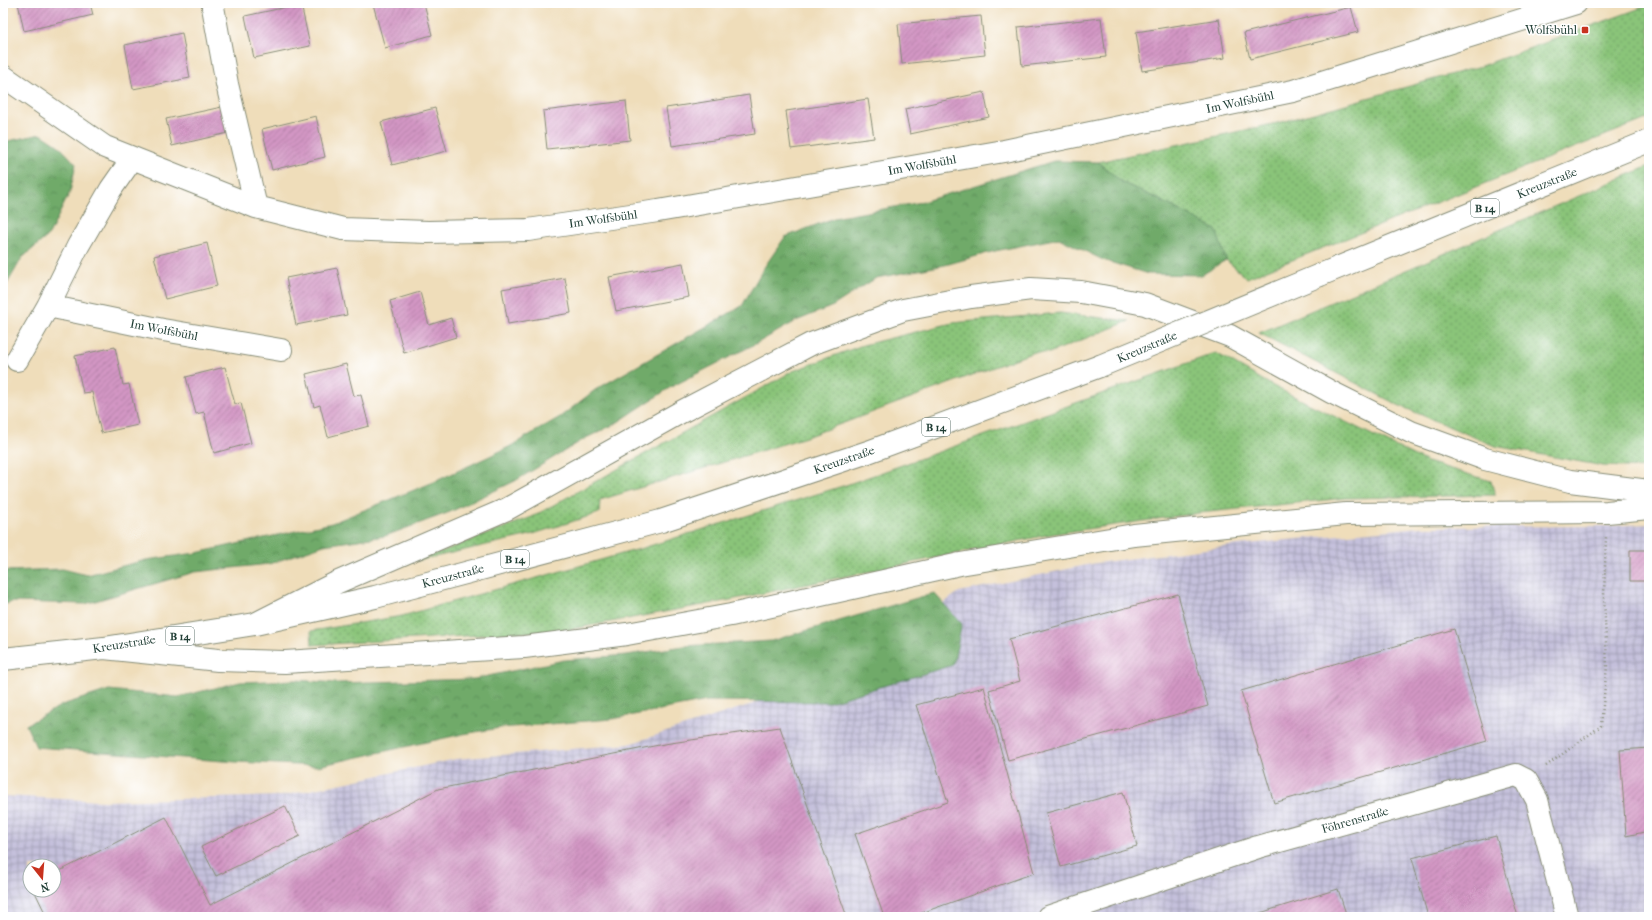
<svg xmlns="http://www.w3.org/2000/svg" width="1652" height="920" font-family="'IM FELL French Canon',serif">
  <defs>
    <pattern id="industrial-grid" width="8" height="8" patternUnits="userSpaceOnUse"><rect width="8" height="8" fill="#c4c0db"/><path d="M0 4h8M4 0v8" fill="none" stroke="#9f9db2"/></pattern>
    <pattern id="grass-dots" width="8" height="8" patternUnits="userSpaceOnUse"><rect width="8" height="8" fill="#8ac479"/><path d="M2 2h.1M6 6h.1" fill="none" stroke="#70a064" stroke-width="1.8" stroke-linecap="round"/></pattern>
    <pattern id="forest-crowns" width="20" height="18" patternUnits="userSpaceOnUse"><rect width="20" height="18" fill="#6faa69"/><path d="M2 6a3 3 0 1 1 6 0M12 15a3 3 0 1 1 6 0" fill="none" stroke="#5b8c57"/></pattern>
    <pattern id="building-hatch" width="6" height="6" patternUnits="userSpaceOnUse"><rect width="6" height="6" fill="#d396c4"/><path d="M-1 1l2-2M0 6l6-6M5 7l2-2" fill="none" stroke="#ab7ca0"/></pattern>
  </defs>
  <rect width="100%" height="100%" fill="#fff"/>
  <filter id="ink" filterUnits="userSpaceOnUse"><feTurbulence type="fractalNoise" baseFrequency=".025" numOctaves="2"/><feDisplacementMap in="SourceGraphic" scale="8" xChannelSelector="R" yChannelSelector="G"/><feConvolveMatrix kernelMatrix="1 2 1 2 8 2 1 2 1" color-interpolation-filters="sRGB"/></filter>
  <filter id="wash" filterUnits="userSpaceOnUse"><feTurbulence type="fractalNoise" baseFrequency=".012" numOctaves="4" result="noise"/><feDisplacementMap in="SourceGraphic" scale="16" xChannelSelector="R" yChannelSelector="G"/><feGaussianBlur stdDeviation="0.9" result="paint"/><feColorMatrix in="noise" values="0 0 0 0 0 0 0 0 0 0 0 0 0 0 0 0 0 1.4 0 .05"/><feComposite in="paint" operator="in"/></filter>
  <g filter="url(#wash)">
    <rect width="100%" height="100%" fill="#efddba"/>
    <!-- industrial -->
    <path fill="url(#industrial-grid)" fill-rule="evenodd" d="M1649 524V917H3V796L104 801 282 796 456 759 629 744 771 698 872 654 959 592 1096 563 1237 545 1420 527 1605 526ZM30 866H54V890H30Z"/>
    <!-- grass -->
    <path fill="url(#grass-dots)" stroke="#548056" d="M1649 5V118L1247 278 1226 260 1216 230 1158 199 1123 183 1098 162 1282 122 1481 66Z
      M1649 166V468L1603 466 1495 446 1398 405 1259 333Z
      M1060 313 1129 321 1049 353 1034 352 806 437 600 500 599 513 530 535 417 561 532 517 793 371 863 345 952 323Z
      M1216 353 1273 386 1427 462 1491 481 1495 495 1345 498 1199 513 1052 534 730 600 566 630 312 645 311 631 402 616 643 548 846 485Z"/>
    <!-- forest -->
    <path fill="url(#forest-crowns)" stroke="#47744e" d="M41 134 59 146 76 164 70 192 49 235 22 258 3 291V142Z
      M1054 161 1098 162 1123 183 1158 199 1216 230 1226 260 1202 275 1148 274 1103 260 1059 238 995 251 945 265 876 278 833 306 796 321 759 342 671 387 615 424 586 438 515 481 450 512 385 536 324 545 269 564 195 572 85 604 12 602 3 605V571L63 569 87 575 146 560 196 553 332 523 434 482 509 447 560 417 595 390 742 306 763 269 785 237 834 218 922 202Z
      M934 593 962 624 953 665 830 702 707 701 612 719 500 728 463 734 318 766 236 762 36 747 26 725 62 705 109 690 178 697 240 682 296 680 337 683 474 679 564 660 627 655 684 646 771 641Z"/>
    <g id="blocks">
      <!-- building -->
      <path fill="url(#building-hatch)" d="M18 3H90L93 15 24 31Z
        M377 3H424L432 35 385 48 373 4Z
        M301 4 310 46 254 58 245 16Z
        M1351 7 1358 32 1250 59 1244 33Z
        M981 16 985 55 902 64 898 24Z
        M1101 18 1106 57 1022 66 1018 27Z
        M1219 19 1225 58 1142 71 1136 32Z
        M182 33 190 78 133 89 125 45Z
        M984 92 989 117 910 134 905 109Z
        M749 95 755 134 672 146 666 108Z
        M868 99 874 138 791 149 786 111Z
        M626 101 630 140 547 149 543 111Z
        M222 107 228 133 172 146 166 119Z
        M435 108 447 151 392 165 381 122Z
        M316 116 325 157 272 170 262 129Z
        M207 243 217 286 165 299 154 256Z
        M683 263 689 297 616 311 609 277Z
        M337 268 347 315 296 325 286 278Z
        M565 278 571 313 508 324 502 289Z
        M420 292 429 325 451 318 456 337 404 353 390 301Z
        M115 347 123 385 129 384 138 425 101 433 92 392 83 393 75 356Z
        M346 364 354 396 361 395 369 426 328 437 320 405 314 407 306 374Z
        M225 367 235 404 241 403 251 443 214 453 204 412 196 414 186 377Z
        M1630 550H1649V581H1630Z
        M1178 594 1208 706 1008 760 989 690 1020 681 1009 639Z
        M1454 629 1487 741 1274 803 1241 691Z
        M984 687 1034 873 910 917H884L855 834 948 802 916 705Z
        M780 727 847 917H47L34 890H54V874L166 817 210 905 438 789 664 744Z
        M1649 748V831L1626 836 1620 750Z
        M1123 792 1137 846 1061 867 1046 813Z
        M285 806 300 836 216 876 201 847Z
        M1496 836 1518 917H1428L1412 858Z
        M1338 889 1347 917H1247Z"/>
    </g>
  </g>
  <g filter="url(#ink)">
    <use href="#blocks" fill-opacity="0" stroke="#878d77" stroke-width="1"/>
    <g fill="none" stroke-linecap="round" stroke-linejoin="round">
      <!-- minor casing -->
      <g stroke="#878d77" stroke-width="24">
        <path id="minor" d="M213 7 227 84 256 207
          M3 76 105 147 256 207 343 229 428 232 528 230 658 211 1004 151 1293 91 1576 3
          M48 306 163 330 281 350
          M17 360 48 306 78 246 111 189 132 159
          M1048 917 1258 847 1516 775 1526 780 1537 800 1567 917"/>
      </g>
      <!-- primary casing -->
      <g stroke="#878d77" stroke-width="24">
        <path id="primary" d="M1320 275 1649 141
          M255 624 336 583 507 509 681 412 811 344 903 310 971 297 1031 289 1081 292 1145 304 1230 336 1331 392 1411 432 1485 459 1570 481 1649 491
          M104 648 218 660 285 662 524 647 627 634 731 615 960 564 1134 535 1346 514 1607 512 1649 508
          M3 659 104 648 255 624 375 597 661 521 868 452 1100 366"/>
      </g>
      <!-- path -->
      <path stroke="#878d77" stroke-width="2.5" stroke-dasharray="1 3" stroke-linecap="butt" d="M1546 766 1601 726 1607 666 1604 596 1606 537"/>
      <!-- minor -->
      <use href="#minor" stroke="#fff" stroke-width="22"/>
      <!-- primary -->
      <use href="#primary" stroke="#fff" stroke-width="22"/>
      <!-- primary-bridge casing -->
      <g stroke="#878d77" stroke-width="24" stroke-linecap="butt">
        <path id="primary-bridge" d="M1100 366 1320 275"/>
      </g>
      <!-- primary-bridge -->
      <use href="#primary-bridge" stroke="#fff" stroke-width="22"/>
    </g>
  </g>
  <!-- markers -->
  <rect fill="#c8321e" stroke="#fff" stroke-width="1.5" x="1581" y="26" width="8" height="8" rx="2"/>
  <g text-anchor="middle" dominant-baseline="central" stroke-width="3" stroke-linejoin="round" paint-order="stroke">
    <!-- shield labels -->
    <g fill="#fff" stroke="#627771" stroke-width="1">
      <rect x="1471" y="199" width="28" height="18" rx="3"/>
      <rect x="922" y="418" width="28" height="18" rx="3"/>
      <rect x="501" y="550" width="28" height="18" rx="3"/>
      <rect x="166" y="627" width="28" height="18" rx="3"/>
    </g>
    <g font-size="11" font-weight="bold" fill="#1f3d34">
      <text x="1485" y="208">B 14</text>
      <text x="936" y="427">B 14</text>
      <text x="515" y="559">B 14</text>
      <text x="180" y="636">B 14</text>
    </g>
    <!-- poi labels -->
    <g font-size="12" fill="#1f3d34" stroke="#fff" text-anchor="end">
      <text x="1577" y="30">Wolfsbühl</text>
    </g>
    <!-- street labels -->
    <g font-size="12" fill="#1f3d34" stroke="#fff">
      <text transform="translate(1240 102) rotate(-12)">Im Wolfsbühl</text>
      <text transform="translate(922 165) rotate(-10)">Im Wolfsbühl</text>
      <text transform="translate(1547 183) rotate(-22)">Kreuzstraße</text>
      <text transform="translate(603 219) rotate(-8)">Im Wolfsbühl</text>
      <text transform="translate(164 330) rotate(11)">Im Wolfsbühl</text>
      <text transform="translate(1147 347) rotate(-23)">Kreuzstraße</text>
      <text transform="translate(844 460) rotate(-19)">Kreuzstraße</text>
      <text transform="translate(453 576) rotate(-15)">Kreuzstraße</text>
      <text transform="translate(124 644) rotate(-9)">Kreuzstraße</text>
      <text transform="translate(1355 820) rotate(-16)">Föhrenstraße</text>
    </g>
  </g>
  <!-- margin -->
  <rect width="1652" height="920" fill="none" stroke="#fff" stroke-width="16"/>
  <!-- north arrow -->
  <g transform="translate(42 878) rotate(163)"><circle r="19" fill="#ffffff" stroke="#a5b1ae"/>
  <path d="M0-3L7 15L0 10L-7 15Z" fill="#c8321e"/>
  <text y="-6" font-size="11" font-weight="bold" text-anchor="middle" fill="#1f3d34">N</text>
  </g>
</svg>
